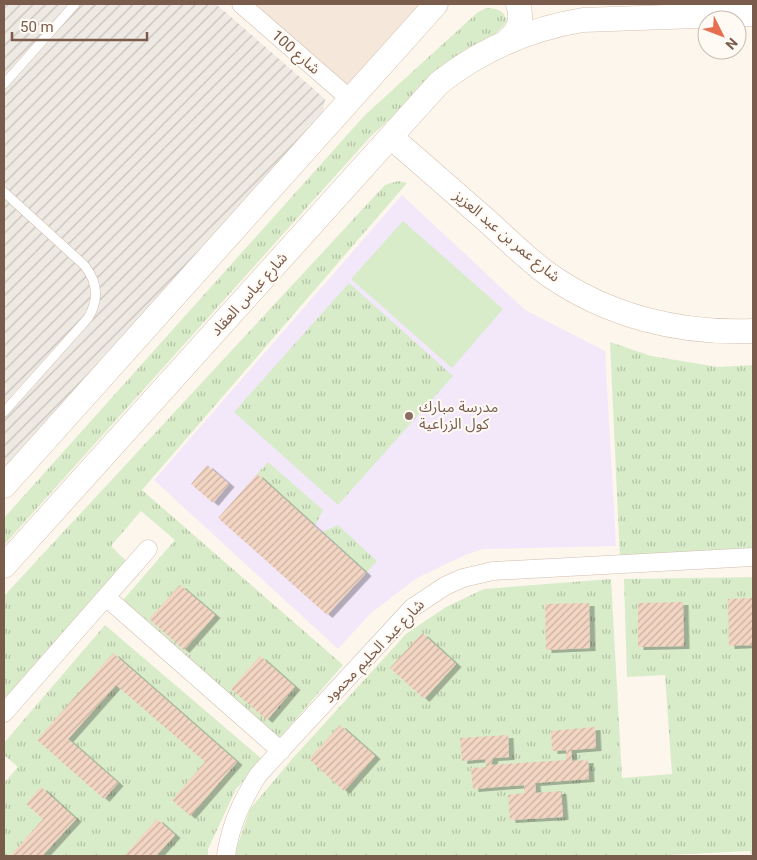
<svg xmlns="http://www.w3.org/2000/svg" width="757" height="860" font-family="Roboto,'Noto Sans Arabic',sans-serif">
  <defs>
    <pattern id="industrial-furrows" width="10" height="10" patternUnits="userSpaceOnUse" patternTransform="scale(1.25)"><rect width="10" height="10" fill="#efe9e4"/><path d="M-1 1l2-2M0 10L10 0M9 11l2-2" fill="none" stroke="#c7c0bb"/></pattern>
    <pattern id="park-tufts" width="24" height="20" patternUnits="userSpaceOnUse" patternTransform="scale(1.25)"><rect width="24" height="20" fill="#d8ecc9"/><path d="M3 7l-1-3M5 7V3M7 7l1-3M15 17l-1-3M17 17v-4M19 17l1-3" fill="none" stroke="#b4c2a5"/></pattern>
    <pattern id="building-hatch" width="6" height="6" patternUnits="userSpaceOnUse" patternTransform="scale(1.25)"><rect width="6" height="6" fill="#f3d5c3"/><path d="M-1 1l2-2M0 6l6-6M5 7l2-2" fill="none" stroke="#cab0a1"/></pattern>
    <filter id="shadow"><feDropShadow dx="5.5" dy="3" stdDeviation="0" flood-color="#0004"/></filter>
  </defs>
  <rect width="100%" height="100%" fill="#fdf6ec"/>
  <!-- residential -->
  <path fill="#f5e8da" d="M254 4H450L363 101Z"/>
  <!-- industrial -->
  <path fill="url(#industrial-furrows)" d="M4 4H216L325 99 322 118 4 473Z"/>
  <!-- education -->
  <path fill="#f3e8fa" d="M402 195 525 310 605 351 616 546 483 549 465 555 417 578 393 596 370 614 338 649 154 480Z"/>
  <!-- grass -->
  <path fill="#d8ecc9" d="M403 221 503 309 452 368 351 279Z"/>
  <!-- park -->
  <path fill="url(#park-tufts)" d="M487 8C498 8 504 11 507 21L495 35 447 68 371 136 4 545V518L365 115 478 12Z
    M398 181 407 183 142 490 343 665 275 743 117 607 175 540 141 511 111 546 139 574 4 724V596L385 185Z
    M349 283 453 376 338 505 234 412Z
    M610 342 651 356 718 367 753 365V551L620 559Z
    M268 462 323 510 315 526 257 474Z
    M338 525 377 561 366 573 322 532Z
    M753 577V856H751L750 851 651 856H234L250 809 293 758 406 634 446 607 484 589 611 579 622 778 672 774 665 675 627 677 624 579Z
    M105 625 263 760 236 789 208 849V856H4V783L18 767 4 755V743Z"/>
  <!-- building -->
  <path fill="url(#building-hatch)" filter="url(#shadow)" d="M207 465 229 484 213 503 191 484Z
    M257 474 366 573 327 615 218 518Z
    M180 585 215 615 184 650 149 619Z
    M753 598V645L729 646 728 599Z
    M683 602 684 646 638 647V603Z
    M589 603 590 648 546 650 545 604Z
    M422 633 456 664 424 699 390 668Z
    M113 653 237 762 190 816 172 800 205 762 116 685 68 739 118 783 104 799 37 740Z
    M260 656 295 687 267 720 231 689Z
    M340 725 375 756 344 791 309 759Z
    M595 727 596 748 571 750 572 761 588 760 589 779 535 783 536 793 561 791 563 817 510 820 508 795 524 793V785L473 789 471 768 486 767 485 759 462 761 460 738 508 735 509 757 493 758 491 765 566 760V750L552 751 551 731Z
    M41 787 76 819 42 856H10L43 819 26 804Z
    M157 819 175 835 156 856H124Z"/>
  <g fill="none" stroke-linecap="round" stroke-linejoin="round">
    <!-- lane casing -->
    <g stroke="#d1beb0" stroke-width="10">
      <path id="lane" d="M4 84 75 4
        M4 192 84 265C98 282 99 300 88 318L4 412"/>
    </g>
    <!-- street casing -->
    <g stroke="#d1beb0" stroke-width="19">
      <path id="street" d="M241 4 350 99
        M106 597 281 751
        M4 713 148 549
        M226 856C230 825 242 801 258 775L412 608 445 586 463 578 493 571 753 557"/>
    </g>
    <!-- secondary casing -->
    <g stroke="#d6c0b0" stroke-width="25">
      <path id="secondary" d="M508 40C519 30 523 19 518 4
        M391 137C422 164 454 192 485 219 505 237 524 256 545 272 606 316 679 334 753 331
        M4 486 436 4
        M4 566 439 83C482 49 528 29 583 20L753 14"/>
    </g>
    <!-- lane -->
    <use href="#lane" stroke="#fff" stroke-width="9"/>
    <!-- street -->
    <use href="#street" stroke="#fff" stroke-width="18"/>
    <!-- secondary -->
    <use href="#secondary" stroke="#fff" stroke-width="24"/>
  </g>
  <!-- markers -->
  <circle fill="#8d6e63" stroke="#fffaf3" stroke-width="2" cx="409" cy="416" r="5"/>
  <g text-anchor="middle" dominant-baseline="central" stroke-width="4" stroke-linejoin="round" paint-order="stroke">
    <!-- street labels -->
    <g font-size="15" fill="#7a5c4d" stroke="#fffaf3">
      <text transform="translate(296 52) rotate(41)">شارع 100</text>
      <text transform="translate(507 236) rotate(40)">شارع عمر بن عبد العزيز</text>
      <text transform="translate(249 294) rotate(-48)">شارع عباس العقاد</text>
      <text transform="translate(374 651) rotate(-46)">شارع عبد الحليم محمود</text>
    </g>
    <!-- education labels -->
    <g font-size="15" fill="#785e54" stroke="#fffaf3" text-anchor="start">
      <text x="419" y="407">مدرسة مبارك<tspan x="419" dy="17">كول الزراعية</tspan></text>
    </g>
  </g>
  <!-- border -->
  <rect width="757" height="860" fill="none" stroke="#7a5c4d" stroke-width="10"/>
  <!-- north arrow -->
  <g transform="translate(722 35) rotate(132)"><circle r="24" fill="#fffaf3" stroke="#cabbb1"/>
  <path d="M0-4L9 19L0 12L-9 19Z" fill="#e76f51"/>
  <text y="-8" font-size="14" font-weight="bold" text-anchor="middle" fill="#7a5c4d">N</text>
  </g>
  <!-- scale -->
  <path d="M12 32v8h135v-8" fill="none" stroke="#7a5c4d" stroke-width="2.5"/>
  <text x="20" y="32" font-size="15" fill="#7a5c4d" stroke="#fffaf3" stroke-width="4" paint-order="stroke">50 m</text>
</svg>
